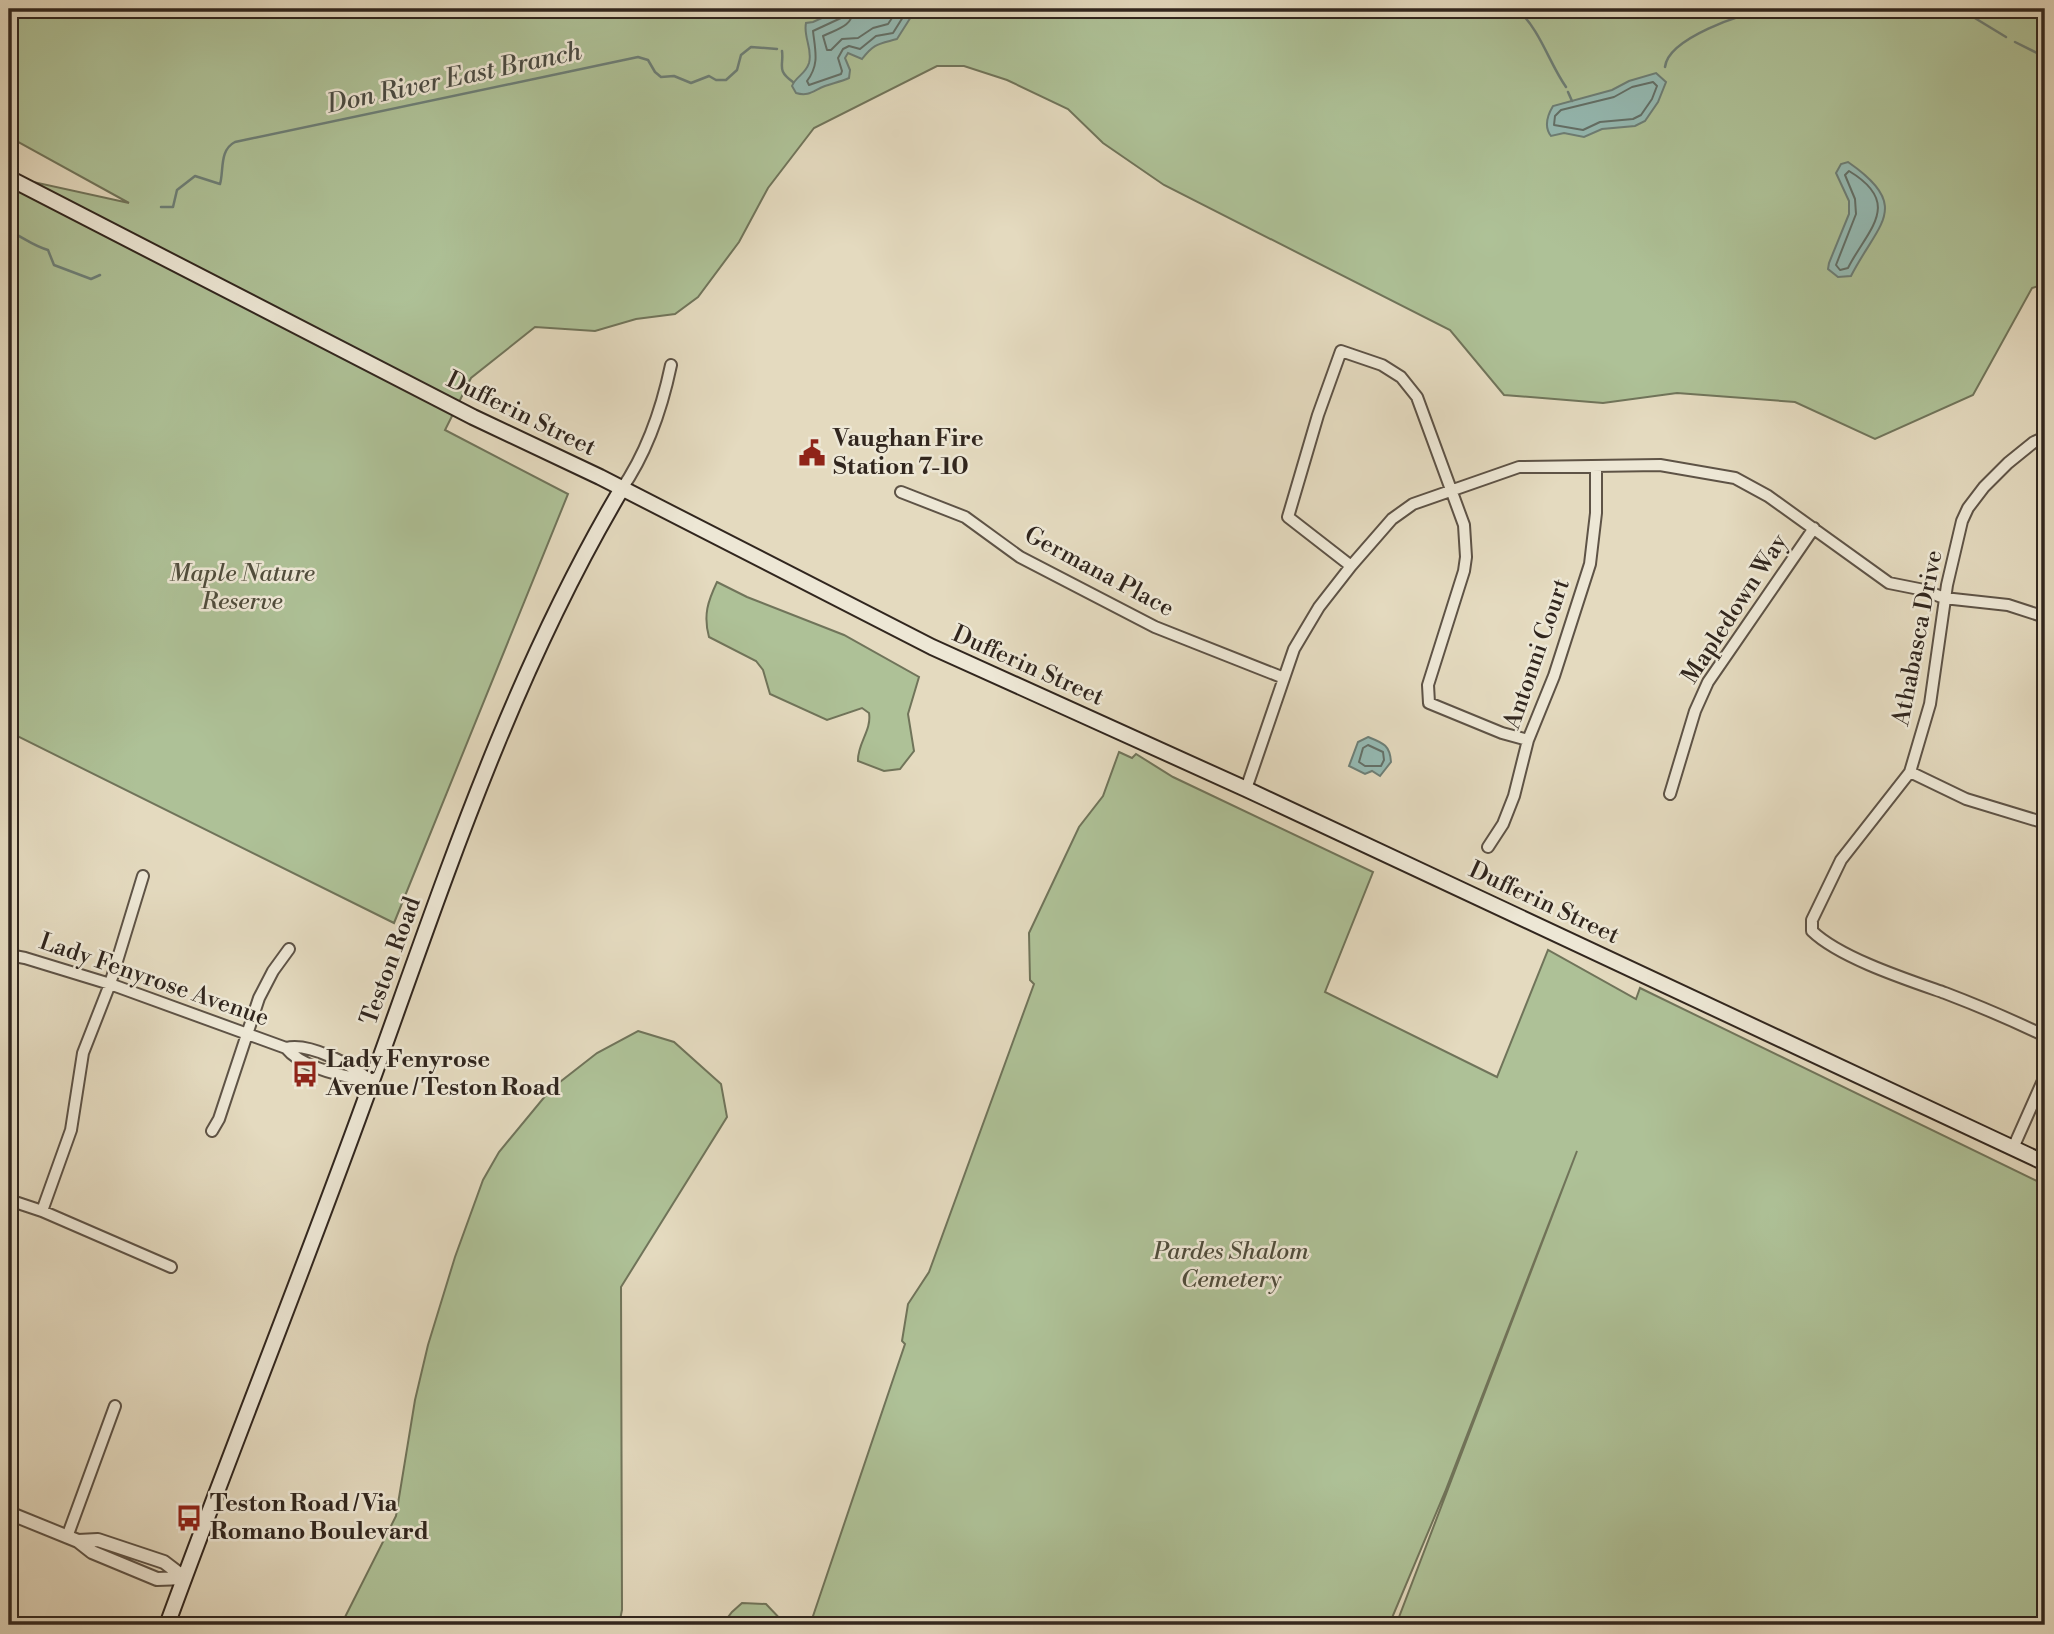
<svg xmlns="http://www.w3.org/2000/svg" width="2054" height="1634" font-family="'Libre Bodoni',serif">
  <rect width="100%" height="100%" fill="#e4dabf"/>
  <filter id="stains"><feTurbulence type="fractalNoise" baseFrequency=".00286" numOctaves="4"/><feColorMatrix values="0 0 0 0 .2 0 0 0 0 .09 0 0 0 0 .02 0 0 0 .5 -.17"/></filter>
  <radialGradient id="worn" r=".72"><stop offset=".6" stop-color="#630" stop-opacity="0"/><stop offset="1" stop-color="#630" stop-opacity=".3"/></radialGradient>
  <!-- green -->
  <path fill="#aec197" stroke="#70745a" stroke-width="2" d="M9 9H2045V284L2032 288 1973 395 1875 439 1795 402 1677 393 1603 403 1504 395 1450 330 1164 185 1103 143 1068 109 1007 80 964 66H937L814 128 768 188 739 242 698 297 675 314 636 319 595 331 535 327 471 378 445 430 568 494 394 923 9 732V190L20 179 129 203 9 137Z
    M717 582 747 597 844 635 919 677 908 714 914 751 900 769 884 771 858 761C857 744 872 730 869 713L862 708 827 720 770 694 763 670 756 661 709 637C703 615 708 601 717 582Z
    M1119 752 1132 758 1136 754 1173 777 1373 872 1325 992 1497 1077 1548 950 1636 999 1640 988 2045 1185V1625H1396L1577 1151 1445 1492 1389 1625H810L905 1344 902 1341 908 1304 929 1272 1034 984 1030 980 1029 933 1079 827 1103 796Z
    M638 1031 674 1042 721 1084 727 1117 621 1287 622 1610 619 1625H341L396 1516 415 1400 428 1345 455 1257 483 1180 499 1152 551 1089 597 1053Z
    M742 1603 766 1604 786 1625H722L732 1612Z"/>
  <!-- water -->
  <path fill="#95bab3" stroke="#6d7f77" stroke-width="2" d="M842 9H916L897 39C879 44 874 43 862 59L848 53 845 58 850 70 849 78C840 82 833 83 825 86 814 90 809 97 796 93L792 86C796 76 805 75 809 63 813 49 803 37 806 23L813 22Z
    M1656 73 1666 82 1658 102 1645 121 1635 126 1602 129 1584 137 1564 133 1551 136C1544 127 1547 116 1553 106L1612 90 1629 81Z
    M1848 162C1913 207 1878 223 1851 276L1838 277 1828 269 1829 263 1849 214V201L1836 173 1841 164Z
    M1368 737C1383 743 1390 745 1391 762L1380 776 1372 771 1365 774 1349 766 1358 742Z"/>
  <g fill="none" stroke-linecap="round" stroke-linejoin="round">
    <!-- shore -->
    <path stroke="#637068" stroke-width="2" d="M845 9 841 18 813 31C815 50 820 64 807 81L809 85 841 74 842 71 838 58 843 49 849 46 860 49 876 36 893 33 908 9
      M854 9C852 27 837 29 823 36L827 50H831L842 39 858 38 873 28 888 24 898 9
      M1653 82 1657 86 1652 99 1641 115 1633 119 1600 122 1583 130 1554 125 1555 116 1561 110 1614 97 1632 87Z
      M1849 171C1904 204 1867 230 1848 268L1840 270 1836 265 1856 214 1855 199 1845 175Z
      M1368 745 1383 752 1384 760 1381 766H1365L1359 762 1363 748Z"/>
    <!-- stream -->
    <path stroke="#6d7f77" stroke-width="2.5" d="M1517 9C1541 31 1548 61 1566 87
      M1960 9 2006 37
      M2015 42 2045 57
      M782 51C784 66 776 70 793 82
      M1665 67C1668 38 1743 13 1769 9
      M1568 92 1572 101
      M161 207H173L177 190 195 176 220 184C224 171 219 150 235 142L638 57 648 60 655 72 661 77 674 76 691 83 709 76 716 80H726L737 70 741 55 751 47 777 49
      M9 231C23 237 33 246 48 250L54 265 91 279 100 275"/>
    <!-- minor casing -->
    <g stroke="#5e5346" stroke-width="14">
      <path id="minor" d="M2045 437 2034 442 2008 463 1984 487 1968 508 1962 521 1947 585 1930 704 1910 772 1841 860 1812 920V931C1840 958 1908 980 1945 993 1979 1006 2012 1020 2045 1036
        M621 490C646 454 662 408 671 365
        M901 492 965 517 1020 557 1155 627 1284 678
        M1351 566 1288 517 1318 415 1341 351 1382 365 1401 377 1417 397 1464 525 1466 557 1464 571 1428 685 1429 703 1502 733 1528 740
        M1910 772 1966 799 2045 823
        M1246 789 1294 649 1319 607 1351 566 1392 519 1413 504 1519 467 1660 465 1735 478 1768 496 1889 583 1924 590 1944 598 2008 605 2045 617
        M1670 794 1695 711 1708 682 1814 528
        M9 813 10 814
        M1488 847 1503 824 1514 796 1528 740 1554 676 1590 564 1596 513V467
        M9 955 25 958 110 984 286 1048C303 1069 345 1077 372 1081
        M286 1048C310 1042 350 1065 369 1079
        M212 1131 219 1119 259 998 273 971 289 949
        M2013 1148 2045 1076
        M9 1200 42 1211 171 1267
        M42 1211 71 1130 83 1053 110 984 143 876
        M67 1537 115 1406"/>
    </g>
    <!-- tertiary casing -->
    <g stroke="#5e5346" stroke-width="16">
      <path id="tertiary" d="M9 1513 78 1541 92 1552 157 1579 185 1578
        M78 1541 98 1540 164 1562 185 1578"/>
    </g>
    <!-- secondary casing -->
    <g stroke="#31261e" stroke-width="18">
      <path id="secondary" d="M9 178 473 417 600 477 932 647 1246 789 2045 1163
        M167 1625C234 1442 307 1262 373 1078 445 878 512 674 621 490"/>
    </g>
    <!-- minor -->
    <use href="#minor" stroke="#ede7d5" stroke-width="10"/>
    <!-- tertiary -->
    <use href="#tertiary" stroke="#ede7d5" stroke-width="12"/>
    <!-- secondary -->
    <use href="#secondary" stroke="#ede7d5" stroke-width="14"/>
  </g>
  <!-- icons -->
  <defs>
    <g id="civic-bare" transform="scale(2.1)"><path d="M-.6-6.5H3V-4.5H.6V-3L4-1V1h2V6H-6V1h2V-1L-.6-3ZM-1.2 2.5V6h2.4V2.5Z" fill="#8f2418" stroke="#ede7d5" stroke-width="2.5" paint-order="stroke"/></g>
    <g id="bus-bare" transform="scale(2.1)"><path d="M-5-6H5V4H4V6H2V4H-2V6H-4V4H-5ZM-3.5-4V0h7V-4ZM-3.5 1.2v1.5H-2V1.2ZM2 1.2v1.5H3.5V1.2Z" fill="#8f2418" stroke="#ede7d5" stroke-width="2.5" paint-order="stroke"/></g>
  </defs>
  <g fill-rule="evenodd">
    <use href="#civic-bare" x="812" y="453"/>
    <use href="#bus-bare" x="305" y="1074"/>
    <use href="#bus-bare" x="189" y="1518"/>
  </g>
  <g text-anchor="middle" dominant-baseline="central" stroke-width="5" stroke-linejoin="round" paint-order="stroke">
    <!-- street labels -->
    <g font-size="24" fill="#31261e" stroke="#ede7d5">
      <text transform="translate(521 414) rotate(26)">Dufferin Street</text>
      <text transform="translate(1099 572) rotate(28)">Germana Place</text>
      <text transform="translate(1735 609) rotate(-57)">Mapledown Way</text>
      <text transform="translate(1918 638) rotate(-79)">Athabasca Drive</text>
      <text transform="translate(1537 654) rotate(-71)">Antonni Court</text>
      <text transform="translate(1028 666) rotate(24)">Dufferin Street</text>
      <text transform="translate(1544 903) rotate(25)">Dufferin Street</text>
      <text transform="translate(391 961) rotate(-70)">Teston Road</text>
      <text transform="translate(154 980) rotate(19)">Lady Fenyrose Avenue</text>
    </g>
    <!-- poi labels -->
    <g font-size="24" font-weight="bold" fill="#31261e" stroke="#ede7d5" text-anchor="start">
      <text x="833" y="439">Vaughan Fire<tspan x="833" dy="28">Station 7-10</tspan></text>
      <text x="326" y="1060">Lady Fenyrose<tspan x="326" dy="28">Avenue / Teston Road</tspan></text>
      <text x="210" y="1504">Teston Road / Via<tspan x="210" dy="28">Romano Boulevard</tspan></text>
    </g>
    <!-- park labels -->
    <g font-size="24" font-style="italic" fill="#504d3c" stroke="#ede7d5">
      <text x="242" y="574">Maple Nature<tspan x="242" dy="28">Reserve</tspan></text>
      <text x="1231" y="1252">Pardes Shalom<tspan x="1231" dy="28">Cemetery</tspan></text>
    </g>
    <!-- water labels -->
    <g font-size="26" font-style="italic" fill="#4a4b43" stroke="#ede7d5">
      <text transform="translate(454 78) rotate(-12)">Don River East Branch</text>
    </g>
  </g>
  <!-- margin -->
  <rect width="2054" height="1634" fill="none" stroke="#e4dabf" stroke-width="35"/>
  <rect x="10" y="10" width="2033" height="1613" fill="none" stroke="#31261e" stroke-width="3.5"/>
  <rect x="18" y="18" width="2019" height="1599" fill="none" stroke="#31261e" stroke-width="2"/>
  <rect width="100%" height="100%" filter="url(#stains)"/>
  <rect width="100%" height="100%" fill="url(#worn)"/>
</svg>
